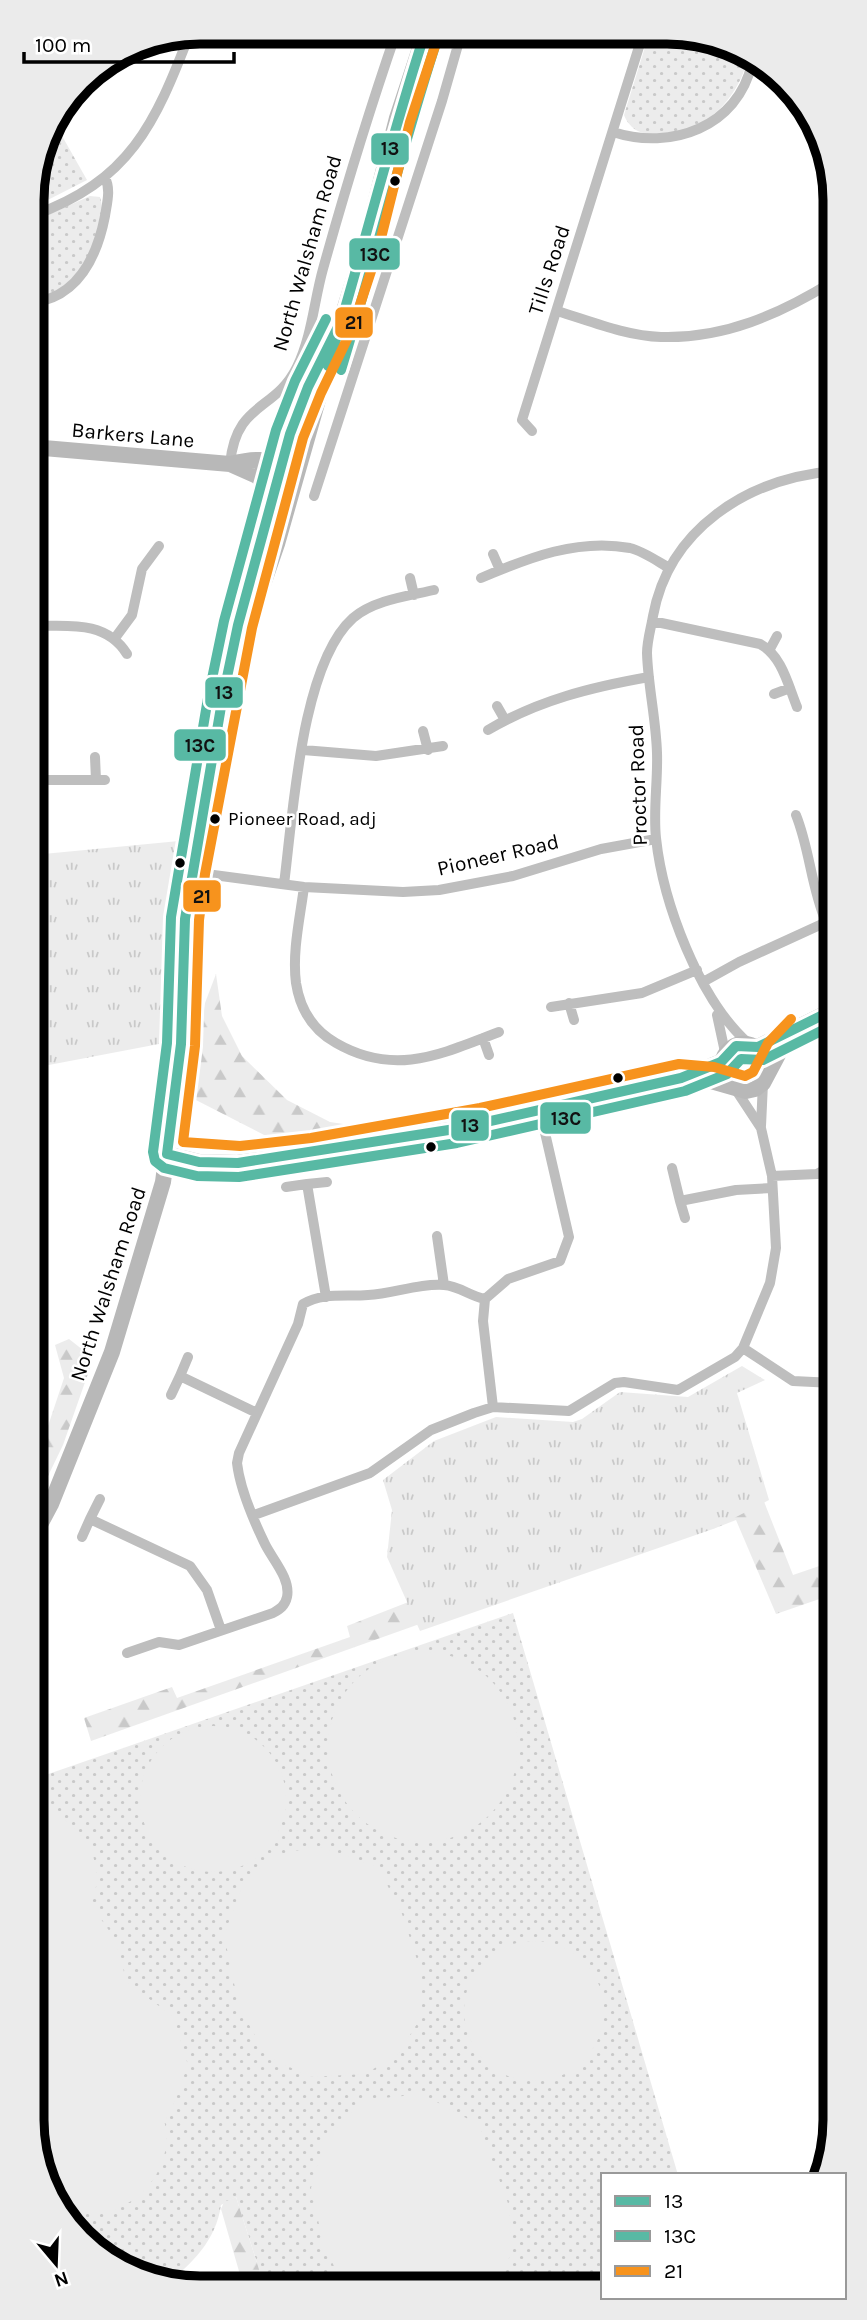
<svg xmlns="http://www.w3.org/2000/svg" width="867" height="2320" font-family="Karla,sans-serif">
  <defs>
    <pattern id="grass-dots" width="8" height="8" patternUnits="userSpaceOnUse" patternTransform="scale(1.75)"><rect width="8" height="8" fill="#ececec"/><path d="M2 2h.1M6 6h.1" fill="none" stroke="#c9c9c9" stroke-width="1.8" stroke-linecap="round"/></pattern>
    <pattern id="forest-firs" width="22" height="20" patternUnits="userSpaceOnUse" patternTransform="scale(1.75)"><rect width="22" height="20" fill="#ececec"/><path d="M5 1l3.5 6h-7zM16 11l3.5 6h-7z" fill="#c9c9c9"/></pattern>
    <pattern id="park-tufts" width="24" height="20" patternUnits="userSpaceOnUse" patternTransform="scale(1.75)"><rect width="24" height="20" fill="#ececec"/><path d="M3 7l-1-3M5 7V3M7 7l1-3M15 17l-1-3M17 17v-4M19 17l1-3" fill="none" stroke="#c9c9c9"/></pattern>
  </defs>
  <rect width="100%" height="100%" fill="#fff"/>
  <!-- grass -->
  <path fill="url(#grass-dots)" d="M649 34 701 35 747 60C742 85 723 111 700 124 677 138 635 144 624 115Z
    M53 120 87 180 32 208V188Z
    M90 196 100 197C112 237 73 295 32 299V222Z
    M513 1613 678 2175H603V2285H264L236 2197 221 2205C216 2241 192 2263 166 2285L81 2240 35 2154 34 1779Z"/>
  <!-- forest -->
  <path fill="url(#forest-firs)" d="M216 974 222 1016 242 1056 287 1100 330 1122 370 1128 334 1136 268 1137 192 1098 205 1003Z
    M69 1339 83 1350 91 1365 63 1445 34 1505V1468L64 1378 55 1345Z
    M761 1494 793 1575 834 1561V1594L776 1614 736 1520 713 1529 724 1503Z
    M411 1601 442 1616 91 1741 84 1718 172 1687 177 1698 350 1637 347 1626Z
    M236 2197 264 2285H243L221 2209 224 2202Z"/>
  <!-- park -->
  <path fill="url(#park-tufts)" d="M179 841 159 1044 33 1068V855Z
    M742 1366 765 1380 737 1393 769 1500 713 1529 420 1631 387 1557 392 1510 383 1480 434 1441 496 1417 573 1422 582 1419 620 1392 688 1397Z"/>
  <!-- pitch -->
  <path fill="#ececec" d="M328 1747a95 95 0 1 1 190 0a95 95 0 1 1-190 0Z
    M140 1799a73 73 0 1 1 146 0a73 73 0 1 1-146 0Z
    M34 1806C79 1819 110 1858 91 1905L115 1939 127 1983 173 2016 188 2065 169 2116 164 2120C179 2178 119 2229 65 2210L35 2154Z
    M317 1846 378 1867 402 1914 422 1975V2016L398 2054 365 2074 309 2077 266 2055 239 2007 224 1935 245 1878 278 1855Z
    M464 2011a70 70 0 1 1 140 0a70 70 0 1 1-140 0Z
    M422 2094 479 2125 509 2206 512 2249 500 2285H344L324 2247 311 2188 324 2140 365 2100Z"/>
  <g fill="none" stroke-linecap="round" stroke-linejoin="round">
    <!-- street -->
    <path stroke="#bebebe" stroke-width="10" d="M627 34 642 39
      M613 132C671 151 738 127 752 63
      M32 216C130 181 155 124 190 33
      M364 247 393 250
      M32 303C78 297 97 257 105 216 107 203 111 189 105 178
      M557 311C590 321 626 336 661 337 724 339 780 314 832 282
      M532 431 522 420 643 34
      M230 464C236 401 275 412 297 367 312 336 314 301 323 269 345 190 369 111 396 33
      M314 496 442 101 458 45 424 35
      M493 554 500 570
      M410 578 414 595
      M481 578C528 558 578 538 630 548 643 551 657 561 669 568
      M652 621 760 644C782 656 788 685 797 707
      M33 626C68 626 106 620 127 654
      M115 638 132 615 142 569 159 546
      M770 649 777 636
      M774 694 790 688
      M497 706 505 720
      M488 730C539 700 592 687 649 677
      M423 731 428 750
      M303 750 376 756 443 746
      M95 757 96 780
      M33 780H105
      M796 815C810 850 811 887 826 922
      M191 872 304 887 403 892 439 890 513 876 601 849 656 839
      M284 884C293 815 301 664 353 618 374 600 408 596 434 590
      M304 887C300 918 292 952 296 983 300 1009 313 1030 336 1043 395 1077 441 1054 499 1032
      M703 982 739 962 833 919
      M569 1003 574 1020
      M551 1007 642 993 697 970
      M717 1015 725 1052
      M483 1038 489 1055
      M748 1043C699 999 663 903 656 838 653 810 658 781 657 753 656 719 648 686 647 653 647 641 651 628 653 616 669 529 747 479 833 471
      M761 1126 763 1083
      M672 1168 680 1201 736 1190 772 1188
      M772 1176 817 1174 834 1165
      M307 1184 327 1182
      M286 1187 307 1184 326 1297
      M680 1201 685 1218
      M437 1236 444 1285
      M743 1348 793 1381 834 1383
      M180 1376 188 1357
      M171 1395 180 1376 257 1413
      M493 1407 483 1321 485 1299 508 1279 560 1261 569 1237 540 1111
      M254 1515 370 1473 431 1430 474 1413 493 1407 569 1411 615 1383 624 1382 678 1390 735 1357 743 1348 770 1283 776 1248 772 1176 761 1128 736 1090
      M90 1519 100 1499
      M82 1537 90 1519 190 1566 207 1590 221 1630
      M127 1653 159 1642 179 1645 273 1613C280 1609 285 1606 287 1597 291 1578 271 1558 264 1542 253 1519 240 1489 237 1463L239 1453 298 1324 303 1304C323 1292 346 1297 368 1295 393 1294 419 1283 444 1285 459 1286 470 1296 485 1299"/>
    <!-- secondary -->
    <path stroke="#b8b8b8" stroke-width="16" d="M337 333 364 247 397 118 425 33
      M32 447 230 464 257 476 273 492
      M230 464C251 459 270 455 285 474
      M247 631 277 544 331 354
      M758 1047 833 1010
      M721 1073C720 1037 760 1033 769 1068
      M687 1079 711 1081 746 1091 755 1089 763 1083 780 1051 801 1028
      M167 1154 199 1162 238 1163 455 1129 681 1078 721 1062
      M34 1536 51 1504 112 1352 163 1182 181 1044 185 919 222 701 238 625 290 434 308 387 339 325"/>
    <!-- bus-1 casing -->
    <g stroke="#fff" stroke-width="16">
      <path id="bus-1" d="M339 325 308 387 290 434 238 625 222 701 185 919 181 1044 167 1154 199 1162 238 1163 455 1129 681 1078 721 1062 736 1046 758 1047 833 1010
        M328 366C362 255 389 143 425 33"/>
    </g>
    <!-- bus-2 casing -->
    <g stroke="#fff" stroke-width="16">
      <path id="bus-2" d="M326 319 295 381 276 430 224 621 208 698 171 917 167 1043 153 1152 155 1161 164 1168 197 1176 239 1177 457 1143 685 1091 727 1074 741 1059 763 1060 833 1025
        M341 370C375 259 402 147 438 37"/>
    </g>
    <!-- bus-3 casing -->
    <g stroke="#fff" stroke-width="16">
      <path id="bus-3" d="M438 37 410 122 378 250 352 329 321 393 303 438 252 628 205 874 199 920 195 1046 183 1142 240 1146 311 1138 480 1108 679 1064 714 1067 745 1076 753 1072 768 1043 791 1019"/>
    </g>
    <!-- bus-1 -->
    <use href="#bus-1" stroke="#58b9a4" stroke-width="10"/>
    <!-- bus-2 -->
    <use href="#bus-2" stroke="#58b9a4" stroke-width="10"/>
    <!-- bus-3 -->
    <use href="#bus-3" stroke="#f7931d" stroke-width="10"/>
  </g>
  <!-- markers -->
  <g fill="#000" stroke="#fff" stroke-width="2.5">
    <circle cx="395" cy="181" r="6"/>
    <circle cx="215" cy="819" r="6"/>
    <circle cx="180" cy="863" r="6"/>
    <circle cx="618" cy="1078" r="6"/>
    <circle cx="431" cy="1147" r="6"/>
  </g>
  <g text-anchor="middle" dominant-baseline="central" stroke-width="5" stroke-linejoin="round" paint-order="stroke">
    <!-- bus labels -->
    <g font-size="19" fill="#000" stroke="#fff" text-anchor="start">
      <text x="228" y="819">Pioneer Road, adj</text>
    </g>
    <!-- street labels -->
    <g font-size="21" fill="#000" stroke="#fff">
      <text transform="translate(307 253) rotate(-74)">North Walsham Road</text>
      <text transform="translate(549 270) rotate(-72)">Tills Road</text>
      <text transform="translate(133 435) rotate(5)">Barkers Lane</text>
      <text transform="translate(638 785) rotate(-92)">Proctor Road</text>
      <text transform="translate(498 855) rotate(-13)">Pioneer Road</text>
      <text transform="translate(108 1284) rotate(-72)">North Walsham Road</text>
    </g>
  </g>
  <!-- crop -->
  <path d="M0 0H867V2320H0ZM200 44H667A156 156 0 0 1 823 200V2120A156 156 0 0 1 667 2276H200A156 156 0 0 1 44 2120V200A156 156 0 0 1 200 44Z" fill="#ebebeb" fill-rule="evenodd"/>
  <path fill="none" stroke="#000" stroke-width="9" d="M200 44H667A156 156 0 0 1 823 200V2120A156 156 0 0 1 667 2276H200A156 156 0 0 1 44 2120V200A156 156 0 0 1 200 44Z"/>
  <g stroke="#fff" stroke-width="2.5">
    <rect x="370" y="132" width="40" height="34" rx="7" fill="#58b9a4"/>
    <rect x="348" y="237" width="53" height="34" rx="7" fill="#58b9a4"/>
    <rect x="334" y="306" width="40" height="33" rx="7" fill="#f7931d"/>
    <rect x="204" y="676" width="40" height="33" rx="7" fill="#58b9a4"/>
    <rect x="173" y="728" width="54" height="34" rx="7" fill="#58b9a4"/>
    <rect x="182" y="879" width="40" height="34" rx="7" fill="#f7931d"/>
    <rect x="539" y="1101" width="53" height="34" rx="7" fill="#58b9a4"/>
    <rect x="450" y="1109" width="40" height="33" rx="7" fill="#58b9a4"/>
  </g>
  <g font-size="19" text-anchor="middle" font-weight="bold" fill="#111">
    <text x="390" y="155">13</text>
    <text x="375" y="261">13C</text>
    <text x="354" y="329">21</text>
    <text x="224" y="699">13</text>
    <text x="200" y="752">13C</text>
    <text x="202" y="903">21</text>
    <text x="566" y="1125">13C</text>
    <text x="470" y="1132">13</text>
  </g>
  <!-- legend -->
  <rect x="601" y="2173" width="245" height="126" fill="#ffffff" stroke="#999999" stroke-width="2"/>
  <rect x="615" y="2196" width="35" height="10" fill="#58b9a4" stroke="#999999" stroke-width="2"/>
  <text x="664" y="2208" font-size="21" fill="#000000">13</text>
  <rect x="615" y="2231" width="35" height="10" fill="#58b9a4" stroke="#999999" stroke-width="2"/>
  <text x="664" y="2243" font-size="21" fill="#000000">13C</text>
  <rect x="615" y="2266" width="35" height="10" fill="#f7931d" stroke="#999999" stroke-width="2"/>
  <text x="664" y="2278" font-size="21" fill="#000000">21</text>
  <!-- north arrow -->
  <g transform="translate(56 2264) rotate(161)" stroke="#ffffff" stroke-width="5" paint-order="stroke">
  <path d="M0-5L12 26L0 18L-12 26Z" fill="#000000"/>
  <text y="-10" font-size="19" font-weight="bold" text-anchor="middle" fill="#000000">N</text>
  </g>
  <!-- scale -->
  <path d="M24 52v10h210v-10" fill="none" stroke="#000000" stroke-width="3.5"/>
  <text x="35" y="52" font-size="21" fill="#000000" stroke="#ffffff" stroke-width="5" paint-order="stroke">100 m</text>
</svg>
